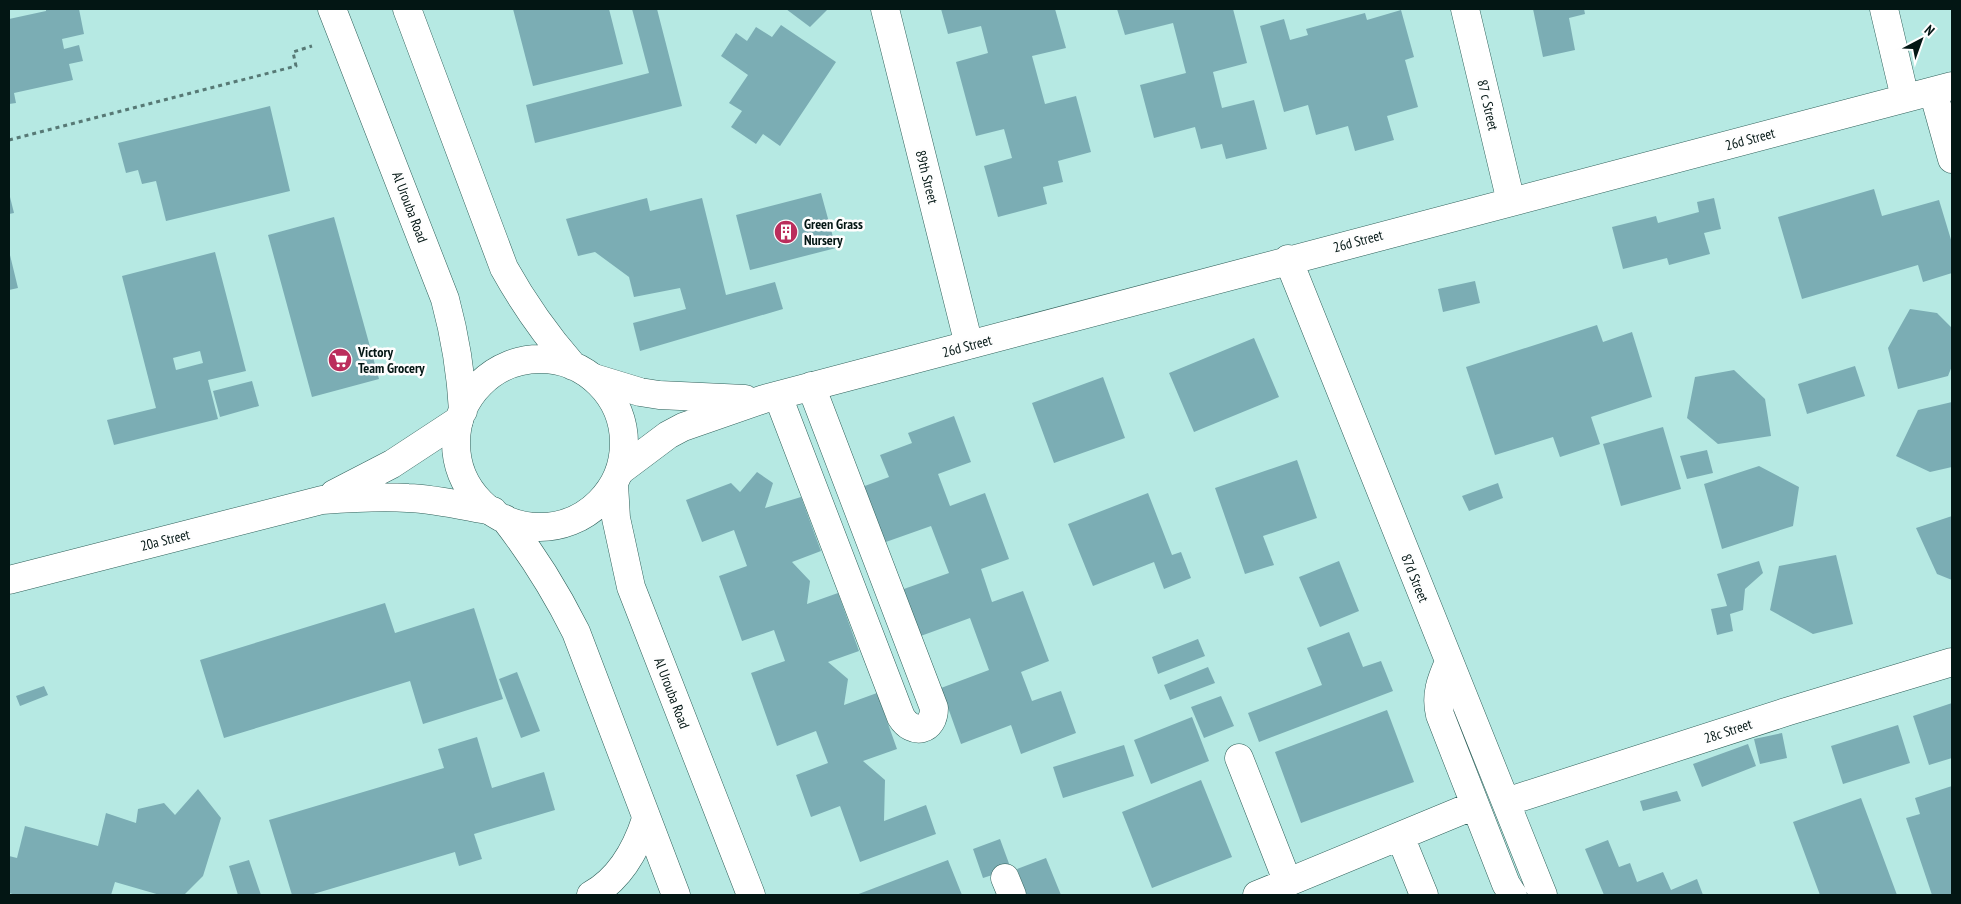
<svg xmlns="http://www.w3.org/2000/svg" width="1961" height="904" font-family="'PT Sans Narrow',sans-serif">
  <rect width="100%" height="100%" fill="#b6e9e3"/>
  <!-- building -->
  <path fill="#7badb4" fill-rule="evenodd" d="M46 9H79L84 34 62 39 64 49 79 45 83 61 69 64 73 80 14 93 16 103 9 104V19L46 11Z
    M513 9H609L623 64 533 86Z
    M632 9H657L682 106 535 143 526 105 649 73Z
    M786 9H828L810 27Z
    M941 9H1055L1066 48 1032 56 1045 104 1076 96 1091 152 1058 161 1063 182 1043 187 1047 204 998 217 984 166 1012 158 1004 129 976 136 956 62 988 53 981 26 948 34Z
    M1117 9H1233L1247 63 1213 72 1222 108 1254 100 1267 149 1226 159 1222 144 1201 149 1195 127 1154 138 1140 85 1186 73 1173 23 1125 35Z
    M1533 9H1584L1585 14 1569 18 1575 50 1543 57Z
    M1401 10 1414 57 1405 60 1418 107 1387 116 1394 140 1355 151 1348 126 1316 135 1308 105 1284 112 1260 26 1284 19 1290 40 1308 35 1306 29 1365 13 1367 20Z
    M781 25 836 62 780 146 763 134 756 144 731 127 742 111 729 103 748 75 721 56 736 33 747 41 756 27 772 37Z
    M270 106 290 191 166 221 156 181 142 184 138 170 126 173 118 143Z
    M1874 189 1882 216 1939 200 1952 243V273L1923 282 1918 265 1802 299 1778 217Z
    M9 193 14 213 9 214Z
    M821 193 836 248 750 270 736 215Z
    M647 198 650 211 702 198 726 295 775 282 783 309 640 351 633 323 686 309 680 288 634 297 629 277 595 252 578 256 566 219Z
    M1714 198 1721 229 1704 233 1710 254 1669 265 1667 258 1623 269 1612 227 1656 216 1658 223 1699 212 1697 202Z
    M334 217 379 379 312 397 268 235Z
    M9 251 18 288 9 290Z
    M215 252 246 371 208 380 218 419 114 445 107 420 156 408 122 276ZM200 351 203 363 176 370 173 358Z
    M1475 281 1480 303 1443 312 1438 289Z
    M1910 309 1937 313 1952 328V366L1948 376 1898 389 1888 348Z
    M1597 325 1603 342 1632 332 1652 397 1591 417 1600 444 1560 457 1553 437 1495 455 1466 367Z
    M1254 338 1279 397 1194 432 1169 373Z
    M1855 366 1865 396 1807 414 1798 384Z
    M1734 370 1765 399 1771 436 1718 444 1687 418 1695 377Z
    M1103 377 1125 438 1054 463 1032 403Z
    M252 381 259 406 220 417 213 391Z
    M1952 402V467L1930 472 1896 456 1918 410Z
    M954 416 971 462 938 474 950 506 985 493 1009 559 981 569 992 602 1023 591 1049 661 1021 672 1032 701 1061 691 1076 733 1021 754 1011 725 961 744 941 688 989 670 970 618 918 637 901 590 949 573 931 526 883 543 862 487 889 477 880 455 912 443 908 433Z
    M1663 427 1681 489 1621 506 1603 444Z
    M1707 450 1713 473 1687 479 1680 456Z
    M1297 460 1317 518 1263 536 1274 565 1245 574 1215 488Z
    M1759 466 1799 487 1793 526 1722 549 1704 484Z
    M757 472 773 483 765 508 801 497 821 551 792 562 810 581 807 604 838 593 859 651 828 662 848 679 844 705 877 693 897 749 863 761 885 780 884 821 926 805 936 834 860 862 840 806 811 817 796 775 828 763 816 731 777 746 751 673 785 661 774 630 742 641 719 576 747 566 734 530 702 542 686 500 731 483 740 492Z
    M1498 483 1503 498 1469 511 1462 496Z
    M1148 493 1172 555 1181 552 1191 578 1164 589 1154 562 1093 586 1068 524Z
    M1952 516V580L1937 574 1916 528Z
    M1836 555 1853 624 1813 634 1770 610 1779 566Z
    M1339 561 1359 611 1320 627 1299 577Z
    M1759 561 1763 573 1745 589 1743 610 1730 614 1733 631 1717 635 1711 609 1727 606 1717 574Z
    M385 603 395 633 474 608 503 699 423 724 410 681 224 738 200 660Z
    M1349 632 1363 667 1381 661 1393 691 1259 742 1248 713 1322 685 1307 648Z
    M1198 639 1205 656 1158 674 1152 657Z
    M1208 667 1215 683 1170 700 1164 685Z
    M517 672 540 731 521 738 499 679Z
    M44 686 48 695 20 706 16 696Z
    M1221 696 1234 726 1204 738 1191 707Z
    M1952 703V758L1929 765 1913 716Z
    M1387 710 1414 782 1301 823 1275 752Z
    M1192 717 1209 761 1151 784 1134 740Z
    M1898 725 1910 763 1843 784 1831 746Z
    M1782 733 1787 758 1760 764 1754 739Z
    M477 737 492 788 544 772 555 810 474 834 482 859 459 866 455 852 310 895H292L269 820 444 768 438 749Z
    M1748 744 1756 766 1702 787 1693 764Z
    M1124 745 1134 776 1063 798 1053 767Z
    M1201 780 1232 857 1152 888 1122 812Z
    M1952 786V895H1932L1906 818 1920 814 1915 798Z
    M198 789 221 818 203 876 185 894 160 895 115 882 111 895H16L9 893V856L17 858 25 826 98 846 106 813 136 823 138 809 164 803 175 815Z
    M1677 791 1681 801 1643 811 1640 801Z
    M1861 798 1897 895H1820L1793 822Z
    M1000 839 1011 869 983 878 973 849Z
    M1608 840 1619 867 1630 863 1637 882 1663 872 1671 890 1697 879 1703 895H1604L1585 849Z
    M1046 858 1061 895H1027L1017 869Z
    M249 860 261 895H238L229 866Z
    M948 860 962 895H856Z"/>
  <g fill="none" stroke-linecap="round" stroke-linejoin="round">
    <!-- minor casing -->
    <g stroke="#2f605a" stroke-width="29">
      <path id="minor" d="M885 9 969 345
        M1465 9 1511 202
        M1884 9 1905 98
        M1933 91 1952 159
        M1288 259 1543 895
        M594 378 640 392 659 395 745 399
        M778 396 901 717C913 736 934 731 934 708L811 386
        M620 471 668 435 683 427 764 399 1952 86
        M334 494 392 464 459 420
        M9 580 322 500C350 498 379 496 408 498 436 499 464 506 493 511
        M1449 662C1441 680 1435 695 1440 715L1506 884 1513 895
        M1239 758 1288 883
        M1506 802 1789 711 1952 662
        M1400 836 1424 895
        M1005 878 1012 895
        M591 895C620 879 636 850 646 819
        M1257 895 1475 805"/>
    </g>
    <!-- major casing -->
    <g stroke="#2f605a" stroke-width="29">
      <path id="major" d="M332 9 445 299C455 336 461 372 463 411
        M407 9 504 268C524 304 545 334 573 366
        M456 443a84 84 0 1 1 168 0a84 84 0 1 1-168 0Z
        M614 484 616 518 631 587 751 895
        M505 519C533 555 556 592 576 632L676 895"/>
    </g>
    <!-- path -->
    <path stroke="#577975" stroke-width="3" stroke-dasharray="4 4" stroke-linecap="butt" d="M9 140 296 66 293 52 312 46"/>
    <!-- minor -->
    <use href="#minor" stroke="#fff" stroke-width="28"/>
    <!-- major -->
    <use href="#major" stroke="#fff" stroke-width="28"/>
  </g>
  <!-- icons -->
  <defs>
    <g id="building-disc" transform="scale(1.25)"><circle r="9.5" fill="#bb2d5c" stroke="#fefefe"/><path d="M-4-6H4V6H1V3H-1V6H-4ZM-2.5-4.3h1.7v1.8h-1.7ZM.8-4.3h1.7v1.8H.8ZM-2.5-1h1.7V.8h-1.7ZM.8-1h1.7V.8H.8Z" fill="#fff"/></g>
    <g id="supermarket-disc" transform="scale(1.25)"><circle r="9.5" fill="#bb2d5c" stroke="#fefefe"/><path d="M-6-5.5h2.5l.6 2H6L4.5 2H-2.5L-4.4-4H-6ZM-1.5 3.2a1.3 1.3 0 1 0 .1 0ZM3 3.2a1.3 1.3 0 1 0 .1 0Z" fill="#fff"/></g>
  </defs>
  <g fill-rule="evenodd">
    <use href="#building-disc" x="786" y="232"/>
    <use href="#supermarket-disc" x="340" y="360"/>
  </g>
  <g text-anchor="middle" dominant-baseline="central" stroke-width="5" stroke-linejoin="round" paint-order="stroke">
    <!-- street labels -->
    <g font-size="14" fill="#031614" stroke="#fefefe">
      <text transform="translate(1488 105) rotate(77)">87 c Street</text>
      <text transform="translate(1750 139) rotate(-15)">26d Street</text>
      <text transform="translate(927 177) rotate(76)">89th Street</text>
      <text transform="translate(410 207) rotate(69)">Al Urouba Road</text>
      <text transform="translate(1358 241) rotate(-15)">26d Street</text>
      <text transform="translate(967 346) rotate(-15)">26d Street</text>
      <text transform="translate(165 540) rotate(-14)">20a Street</text>
      <text transform="translate(1415 578) rotate(68)">87d Street</text>
      <text transform="translate(672 693) rotate(69)">Al Urouba Road</text>
      <text transform="translate(1728 731) rotate(-18)">28c Street</text>
    </g>
    <!-- poi labels -->
    <g font-size="14" font-weight="bold" fill="#031614" stroke="#fefefe" text-anchor="start">
      <text x="804" y="224">Green Grass<tspan x="804" dy="16">Nursery</tspan></text>
      <text x="358" y="352">Victory<tspan x="358" dy="16">Team Grocery</tspan></text>
    </g>
  </g>
  <!-- border -->
  <rect width="1961" height="904" fill="none" stroke="#031614" stroke-width="20"/>
  <!-- north arrow -->
  <g transform="translate(1921 40) rotate(41)" stroke="#fefefe" stroke-width="4" paint-order="stroke">
  <path d="M0-4L9 19L0 12L-9 19Z" fill="#031614"/>
  <text y="-8" font-size="14" font-weight="bold" text-anchor="middle" fill="#031614">N</text>
  </g>
</svg>
